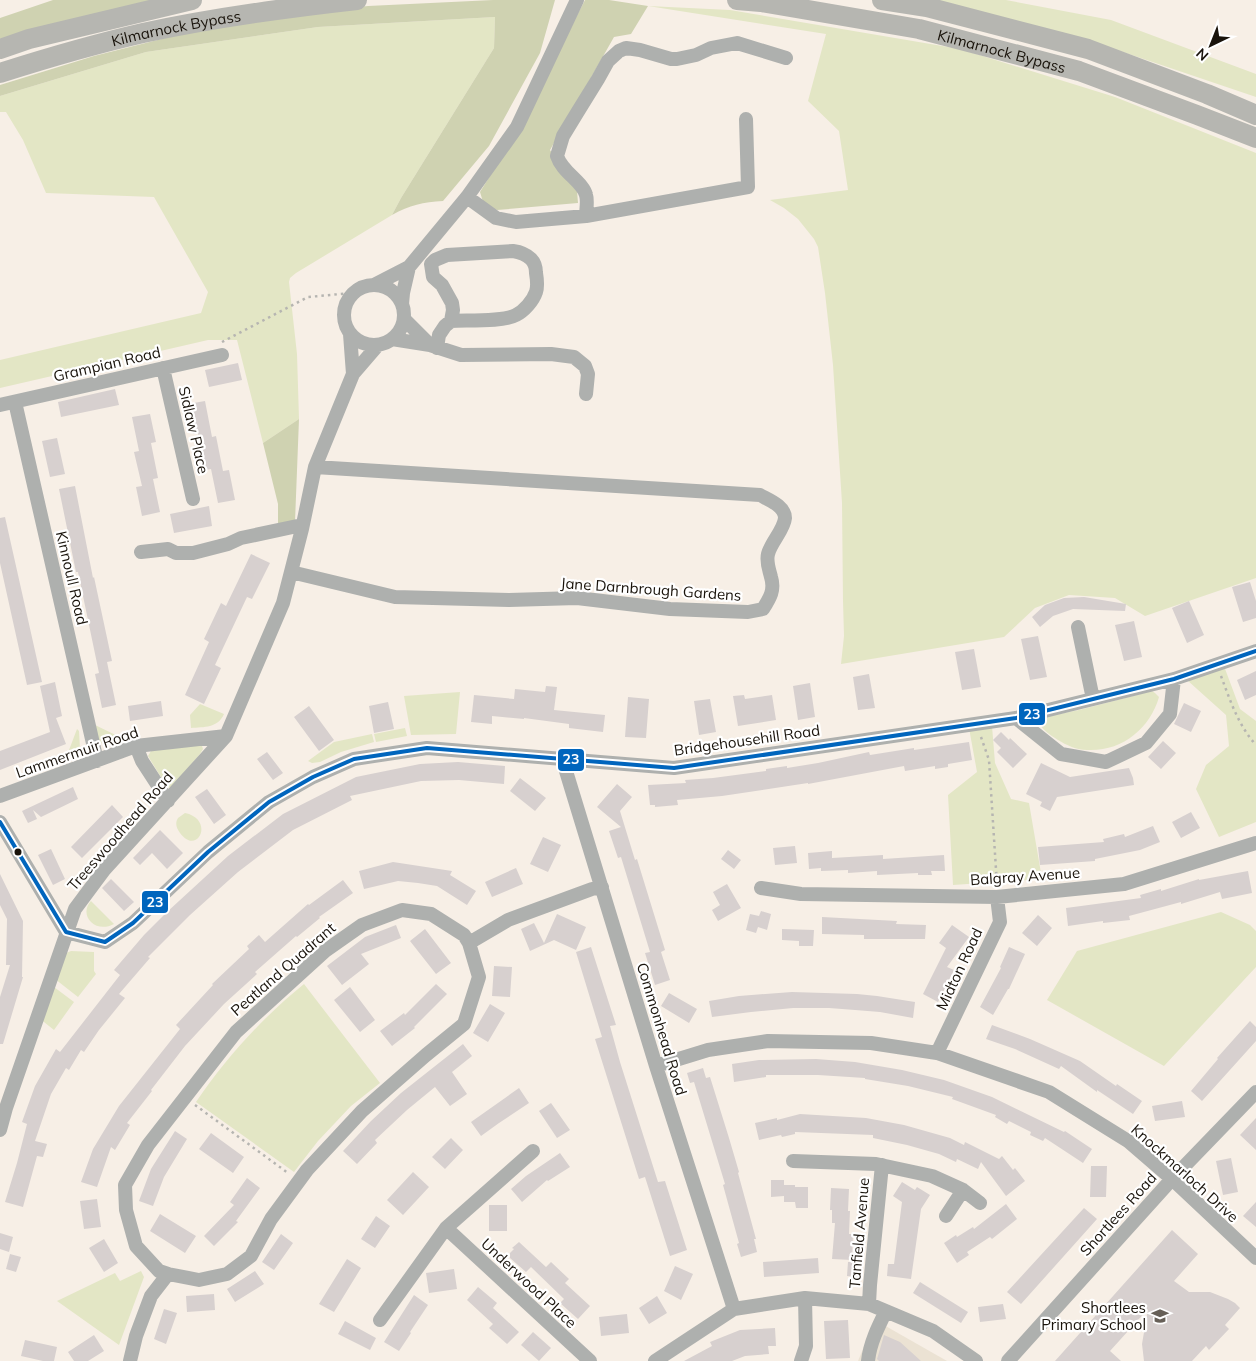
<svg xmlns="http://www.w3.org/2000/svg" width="1256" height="1361" font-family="Mulish,sans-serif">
  <rect width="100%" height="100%" fill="#f7efe6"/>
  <!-- commercial -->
  <path fill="#ebe2d3" d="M875 1320 947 1361H858Z"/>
  <!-- green -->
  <path fill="#e3e6c5" d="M931 0H1006L1111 20 1256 74V97L1120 51Z
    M648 6 730 10 960 49 1115 97 1256 153V578L1145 616 1115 598 1069 595 1035 608 1004 637 841 664 844 636 843 601 842 503 833 365 825 293 818 247 814 239 798 219 784 208 770 200 848 190 839 131 808 101 826 34Z
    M495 17 494 48 401 198 392 215 296 273 290 278 289 282 297 354 299 419 263 443 237 340H208L0 388V360L201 313 208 292 154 197 46 193 23 140 6 112H0V96L146 52 318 27Z
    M1224 666 1240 709 1256 721V822L1219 837 1196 789 1206 765 1229 746 1226 715 1187 680Z
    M1152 691 1155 693 1159 697C1150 729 1121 752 1087 750 1077 750 1066 745 1058 740 1050 735 1043 730 1038 722L1040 718 1079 710Z
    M460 692 456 734 411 735 404 696Z
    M200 704 224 714C218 728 204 727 191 728L190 715Z
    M95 725 126 740C119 742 105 749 99 741 96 737 96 730 95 725Z
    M992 726 995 763 1011 799 1029 803 1042 879 953 885 948 795 977 772 969 728Z
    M405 728 407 736 376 742 374 734Z
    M77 729 79 731 80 749 73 757 66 758Z
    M372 734 374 742 341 752 320 762 312 763 308 761 334 742Z
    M196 744 202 746 203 749 200 754 171 788 167 787 148 756 151 751Z
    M185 813C215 819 198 857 180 833 176 827 175 823 178 818Z
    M91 901 114 924C95 934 78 915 91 901Z
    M1221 912 1250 925 1256 931V967L1164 1066 1047 1000 1077 951Z
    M71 951 94 952V971L96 974 78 997 55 979 59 956Z
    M304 984 380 1083 351 1106 318 1141 294 1172 196 1102C226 1058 262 1018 304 984Z
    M54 987 74 1002 54 1030 39 1018Z
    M141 1271 144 1277 119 1345 57 1301 115 1273 120 1281Z"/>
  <!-- forest -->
  <path fill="#cfd2b1" d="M53 0H157L0 39V18Z
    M493 0H555L540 53 489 146 443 201C423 202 410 205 392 215L401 198 494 48 495 17 318 27 146 52 0 96V85L94 56 229 22 368 6Z
    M585 0H609L648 6 631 34 614 37 550 150 577 191 578 203 497 210 484 205 480 192 518 131Z
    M299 419 295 522 278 525V504L263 443Z"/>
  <!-- building -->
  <path fill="#d7d0cf" d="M238 363 242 380 209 387 205 370Z
    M115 389 119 405 61 417 58 402Z
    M205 401 212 437 216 436 223 471 229 470 235 500 218 503 211 469 205 470 198 433 193 434 188 404Z
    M150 414 156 442 151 443 158 478 153 479 160 512 142 516 136 487 142 486 134 452 139 451 132 417Z
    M57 438 65 474 50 477 42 441Z
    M75 486 93 578 94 577 112 661 107 662 116 705 102 708 95 674 99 673 78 572H76L59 489Z
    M209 506 212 526 174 533 170 514Z
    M5 517 42 682 27 685 0 563V518Z
    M251 554 270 563 252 599 247 597 215 665 221 668 204 704 185 695 209 642 204 639 221 603 226 606Z
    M1250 582 1256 601V618L1243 622 1232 587Z
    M1084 597 1126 604 1125 611 1073 609 1053 616 1040 627 1032 617 1045 605 1064 598Z
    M1189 601 1204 635 1187 643 1172 608Z
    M1134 621 1142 657 1124 661 1115 625Z
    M1038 636 1047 677 1030 680 1021 639Z
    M974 649 981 687 962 690 955 652Z
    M1256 671V695L1245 700 1237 680Z
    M869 674 875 708 858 710 853 677Z
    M55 682 62 716 56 718 66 744 0 770V751L50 732 40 686Z
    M810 683 815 717 798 720 793 686Z
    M546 686 557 687 554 710 605 715 603 732 569 728V724L524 718V719L492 716V724L471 722 474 695 514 699 515 689 545 692Z
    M744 695 745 699 772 695 776 720 738 726 733 696Z
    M628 697 649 699 646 738 625 737Z
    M710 699 716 732 699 735 694 701Z
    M161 701 163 716 130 721 128 706Z
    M388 702 394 729 374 733 369 706Z
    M1184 703 1201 711 1191 732 1174 724Z
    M309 706 334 740 319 751 294 717Z
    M1001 732 1009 740 1010 738 1027 754 1013 768 997 752 1001 748 993 740Z
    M1163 741 1176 753 1161 769 1148 757Z
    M969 742 972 760 948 764V767L935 769V766L905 771 904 766 808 784V783L722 796 677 800 678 805 655 807V805H650L648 785 686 783 685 780 713 778 766 771V769L787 766V768L818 763 869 752 870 755 914 748V750Z
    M267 752 283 773 273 780 257 759Z
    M458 762 505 766 504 784 459 780 421 781 350 796 352 800 293 830 238 872 190 915 148 957 150 958 119 994 125 998 99 1030 84 1052 81 1050 69 1070 66 1068 51 1094 35 1141 47 1144 43 1157 37 1156 23 1207 5 1202 17 1163 27 1124 22 1122 35 1086 56 1049 60 1052 120 975 114 970 144 935 167 912 228 856 283 814 356 777 420 764Z
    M1041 763 1070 777 1129 768 1133 778 1134 785 1057 797 1050 811 1040 806 1042 802 1026 794Z
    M520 778 546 798 535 811 510 791Z
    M617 784 632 797 620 811 635 860 637 859 665 950 661 952 670 980 655 985 645 953 650 952 621 857 618 858 609 831 621 827 597 807Z
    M73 787 78 799 41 817 33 810 37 819 28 823 22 811Z
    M207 789 226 815 214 824 195 797Z
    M112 805 123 817 82 858 71 847Z
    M1191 812 1200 828 1181 838 1172 822Z
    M1153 826 1160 842 1140 850 1095 859V861L1040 865 1038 847 1104 842 1103 839 1124 834 1125 837Z
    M160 830 183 853 167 869 152 853 140 865 133 858Z
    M543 837 561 845 548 872 530 864Z
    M795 846 797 863 775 865 773 848Z
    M51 849 65 879 53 885 38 855Z
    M728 850 741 860 734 869 721 859Z
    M832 851V858L883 855V859L944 855 945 871H931L932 875H918V873L877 875V871L848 873V870L821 871V868L809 869 808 853Z
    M393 862 452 871 450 875 476 891 467 905 437 886 418 883 398 881 364 889 359 871Z
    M516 868 523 884 492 897 485 882Z
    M1248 871 1252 893 1222 899 1220 892 1181 904V902L1129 916 1130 920 1103 923V921L1068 926 1066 908 1141 898 1140 895 1161 889V891L1199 879V880Z
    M0 874 23 921 22 977H23L3 1044H0V997L10 965H6L7 919 0 905Z
    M111 879 134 902 124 911 102 888Z
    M343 880 353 893 319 917 320 918 297 937 296 936 255 972 257 974 224 1004 185 1046 151 1090 152 1091 127 1123 130 1125 115 1150 111 1147 97 1187 81 1182 93 1149 119 1106 180 1029 176 1025 213 985 212 984 249 949 247 946 259 935 265 942 308 904 309 905Z
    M727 884 741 908 718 921 712 910 720 905 713 892Z
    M761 911 771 914 767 930 758 927 756 933 746 930 750 914 759 916Z
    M557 914 586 927 576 950 554 940 530 951 521 929 534 923 544 943Z
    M1038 915 1052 928 1037 946 1022 933Z
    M822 917 897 921 896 924 926 925 925 939H864V935L822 934Z
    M396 925 401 938 361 954 369 964 342 985 327 966 365 937Z
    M952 925 969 937 947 967 954 970 938 1002 923 994 946 948 939 943Z
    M425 929 451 963 436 974 410 941Z
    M782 929 814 930 813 946H799V941L782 940Z
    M591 947 616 1025 610 1026 620 1062 658 1182 665 1181 687 1250 670 1256 645 1177 639 1179 595 1039 602 1037 576 952Z
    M1009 947 1025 954 1009 989H1008L993 1015 980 1007 1001 968 1000 967Z
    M494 966 512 967 510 997 492 996Z
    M436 984 447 994 414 1027 415 1028 392 1046 380 1031 404 1013 405 1015Z
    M350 987 375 1020 360 1032 334 1000Z
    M792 992 857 994 877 996 915 1002 913 1018 880 1012 855 1010 829 1008H793L751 1012 712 1017 709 1001 739 996Z
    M669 993 697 1009 689 1023 661 1006Z
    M490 1004 505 1013 488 1042 473 1033Z
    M1250 1021 1256 1027V1041L1202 1101 1191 1091 1218 1059 1217 1058Z
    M992 1025 1030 1039 1080 1061 1116 1086 1117 1084 1142 1101 1133 1114 1097 1090V1092L1061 1066 1059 1069 1015 1049 986 1039Z
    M463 1044 472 1056 452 1072 467 1094 450 1106 435 1087 407 1110 375 1140 377 1143 357 1164 343 1151 371 1121 401 1093Z
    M816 1059 855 1062 902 1070 944 1080 992 1097 1064 1132 1065 1131 1092 1149 1083 1163 1045 1138 1043 1141 1030 1135 1031 1132 1009 1121 1007 1124 995 1117 996 1115 952 1099 953 1097 908 1086 865 1079V1078L818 1075H766V1077L734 1082 732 1064 759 1060Z
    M703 1068 706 1078 710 1077 729 1138 739 1172 738 1173 756 1239H754L757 1252 741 1257 737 1244 739 1243 723 1185 725 1184 694 1082 690 1083 687 1073Z
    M519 1088 529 1103 499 1123 481 1136 471 1122Z
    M1182 1101 1185 1117 1155 1121 1152 1106Z
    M551 1103 570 1130 557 1138 539 1111Z
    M800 1114 866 1118 904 1125 950 1138 964 1145 965 1142 999 1159 1002 1156 1013 1170 1015 1168 1025 1181 1006 1196 981 1162 978 1169 957 1159 956 1162 939 1154 907 1145 873 1138V1135L795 1132V1134L782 1137 781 1135 759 1140 755 1123 777 1118V1120Z
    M1256 1118V1150L1240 1135Z
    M175 1131 187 1139 164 1177 153 1206 139 1201 151 1169Z
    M211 1133 244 1157 233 1173 199 1149Z
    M451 1138 463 1150 445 1169 432 1157Z
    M560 1153 570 1167 548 1181 547 1180 522 1202 511 1189 526 1176Z
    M1231 1158 1238 1192 1223 1195 1216 1161Z
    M1091 1166H1107L1106 1197H1090Z
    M413 1172 429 1187 403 1215 387 1200Z
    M247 1178 260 1188 236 1221 238 1222 214 1246 204 1236 234 1205 230 1202Z
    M771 1180H784V1185H795V1187H808V1208H796L795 1202H784V1196L771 1197Z
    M902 1182 915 1190 917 1187 930 1195 921 1209 911 1279 887 1276 888 1264H894L902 1202 893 1196Z
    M831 1188 849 1189 848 1211H850L849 1234H853L852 1260 832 1259 835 1223H832V1210H830Z
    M97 1199 101 1227 84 1229 80 1201Z
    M1256 1202V1227L1243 1216Z
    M1006 1204 1017 1219 992 1239 990 1237 967 1252 969 1255 957 1263 944 1243 956 1235 957 1237 973 1227 974 1229Z
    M489 1205H507V1231H489Z
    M1084 1208 1097 1219 1021 1304 1007 1292Z
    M160 1214 196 1236 185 1253 150 1231Z
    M376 1216 390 1226 375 1248 361 1239Z
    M1172 1230 1198 1254 1174 1281 1189 1292H1210L1228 1299 1235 1303 1240 1308 1225 1325 1229 1329 1209 1350 1206 1346 1192 1361H1144L1142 1344 1148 1309 1110 1351 1121 1361H1055Z
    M0 1233 13 1237 9 1252 0 1249Z
    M281 1234 293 1243 274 1270 262 1262Z
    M104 1239 118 1263 104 1272 89 1248Z
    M519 1242 546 1267 551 1262 569 1279 565 1283 590 1306 578 1319 560 1303 564 1299 531 1267 526 1272 510 1258V1253L514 1249 512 1248Z
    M10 1254 21 1257 16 1272 6 1269Z
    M818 1258 819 1273 764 1277 763 1262Z
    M347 1259 361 1268 334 1312 319 1304Z
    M848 1262H859L858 1277 847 1276Z
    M675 1266 693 1274 681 1300 664 1291Z
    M454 1269 457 1289 429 1293 426 1273Z
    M255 1271 264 1284 235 1302 227 1289Z
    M920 1282 968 1312 961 1323 913 1293Z
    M478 1287 497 1303 493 1308 519 1332 507 1344 489 1328 493 1324 467 1300Z
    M214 1294 215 1310 187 1312 186 1296Z
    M414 1295 428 1305 410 1332 411 1333 399 1351 384 1342Z
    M657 1296 667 1313 649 1324 639 1308Z
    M1003 1304 1006 1319 980 1322 978 1307Z
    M164 1309 177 1313 166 1344 154 1339Z
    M627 1314 629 1333 601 1336 599 1317Z
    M848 1320 850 1358 826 1359 824 1321Z
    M345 1321 376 1338 370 1350 338 1334Z
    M775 1328 776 1346H768L769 1354 745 1356 732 1361H684L712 1346 710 1342 740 1330Z
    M533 1332 551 1348 539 1361 521 1345Z
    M94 1335 104 1351 88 1361H74L68 1352Z
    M884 1335 900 1342 921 1361H879L877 1359 878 1356Z
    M25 1340 57 1347 54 1361H43L21 1356Z"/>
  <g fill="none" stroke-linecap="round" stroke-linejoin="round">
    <!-- path -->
    <path stroke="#b6b5b1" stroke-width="2.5" stroke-dasharray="2.5 4" stroke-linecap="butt" d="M222 342 308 297 352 293
      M1221 676C1230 700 1238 725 1256 745
      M981 737 989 760 997 885
      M195 1105 288 1173"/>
    <!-- minor -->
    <path stroke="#aeb0ae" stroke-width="14" d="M467 197 496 218 516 222 586 216 748 187 746 119
      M586 216C586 210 588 201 586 195 583 182 562 172 557 156L563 136 577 113 598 79 608 61 619 51 626 48 640 50 671 59H677L696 55 711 48 737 43 786 58
      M344 315a30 30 0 1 1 60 0a30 30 0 1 1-60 0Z
      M374 285 409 267 467 197 517 127 577 0
      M402 304 403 293 409 267
      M404 319 430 345
      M350 334 353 374
      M392 339 430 345 461 355 551 354 574 357 585 366 588 374 586 394
      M437 348 439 335 445 326 451 321 453 310 452 303 442 285 433 277 431 264 435 260 447 255 513 251C520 252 526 254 531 259 535 263 536 267 536 273 537 279 538 286 536 292 533 301 524 311 516 315 504 322 466 320 451 321
      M163 368 193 499
      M15 402 97 761
      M0 405 222 355
      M141 552 168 549 176 553H193L228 544 241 538 302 525
      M291 572 395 597 509 600 577 598 670 609 748 612 763 609C770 598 775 590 771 577 769 569 766 562 768 554 771 542 784 530 785 518 785 506 769 500 760 495L315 467
      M1078 627 1093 699
      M1016 718 1061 754 1106 762 1146 743 1170 714 1174 679
      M136 746 142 761 168 801
      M562 758 656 1066 734 1309
      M0 796 136 746 226 736
      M0 822 66 932 105 942 133 923 208 852 269 802 313 777 354 759 427 748 674 768 1016 718 1174 679 1256 651
      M761 888 801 894 997 897 1124 884 1256 843
      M402 910 431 914 464 935 469 943 479 977 464 1024 426 1055 362 1111 307 1170 271 1219 251 1256 227 1274 199 1280 168 1274 159 1271 136 1246 126 1210 125 1185 148 1145 236 1032 325 951 362 925Z
      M469 943 508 920 592 889 602 887
      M937 1053 1000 922 997 897
      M656 1066 708 1050 768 1041 871 1043 937 1053 1049 1092 1128 1141 1172 1179 1256 1258
      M0 1130 6 1108 75 909 104 870 226 736 283 603 302 529 315 467 353 374 378 345
      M793 1161 876 1164 932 1176 963 1190 980 1203
      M946 1216 963 1190
      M446 1228 590 1361
      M869 1304 870 1285 882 1165
      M380 1320 446 1228 533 1151
      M130 1361 136 1336 151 1296 168 1274
      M655 1361 734 1309 805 1298 869 1304 933 1331 976 1361
      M801 1361 806 1346 805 1298
      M868 1361C870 1343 878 1327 886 1311
      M1008 1361 1172 1179 1256 1092"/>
    <!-- highway -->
    <g stroke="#b6b6b1" stroke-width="20">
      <path id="s1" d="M737 0 761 2 919 29 1079 71 1197 115 1256 138"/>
      <path d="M882 0 927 7 1088 49 1207 94 1256 115"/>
      <path d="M0 49 29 39 192 0"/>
      <path id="s2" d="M0 73C47 58 95 44 143 33 213 18 285 8 357 0"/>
    </g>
    <!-- bus-1 casing -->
    <g stroke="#fff" stroke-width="8">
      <path id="bus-1" d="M0 822 66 932 105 942 133 923 208 852 269 802 313 777 354 759 427 748 674 768 1016 718 1174 679 1256 651"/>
    </g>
    <!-- bus-1 -->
    <use href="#bus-1" stroke="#0065bd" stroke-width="4"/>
  </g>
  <!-- icons -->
  <defs>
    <g id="school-bare" transform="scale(1.35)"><path d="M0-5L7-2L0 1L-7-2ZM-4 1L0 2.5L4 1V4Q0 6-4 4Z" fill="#676058" stroke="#fff" stroke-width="2.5" paint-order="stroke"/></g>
  </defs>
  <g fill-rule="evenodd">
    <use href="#school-bare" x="1160" y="1316"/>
  </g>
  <!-- markers -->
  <circle fill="#19130b" stroke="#fff" stroke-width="2" cx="18" cy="852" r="4.5"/>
  <g text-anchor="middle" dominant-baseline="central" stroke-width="4.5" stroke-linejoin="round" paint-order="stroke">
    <!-- street labels -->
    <g font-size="15" fill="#19130b" stroke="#fff">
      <text stroke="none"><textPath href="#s2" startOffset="182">Kilmarnock Bypass</textPath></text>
      <text stroke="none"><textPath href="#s1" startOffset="270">Kilmarnock Bypass</textPath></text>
      <text transform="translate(107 364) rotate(-13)">Grampian Road</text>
      <text transform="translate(194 430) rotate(77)">Sidlaw Place</text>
      <text transform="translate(72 578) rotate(77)">Kinnoull Road</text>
      <text transform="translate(651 589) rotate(4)">Jane Darnbrough Gardens</text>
      <text transform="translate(747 740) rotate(-8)">Bridgehousehill Road</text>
      <text transform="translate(77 752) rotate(-19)">Lammermuir Road</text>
      <text transform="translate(120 831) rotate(-49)">Treeswoodhead Road</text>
      <text transform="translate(1025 876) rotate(-4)">Balgray Avenue</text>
      <text transform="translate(283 969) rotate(-41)">Peatland Quadrant</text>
      <text transform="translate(959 969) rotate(-65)">Midton Road</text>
      <text transform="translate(662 1029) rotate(73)">Commonhead Road</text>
      <text transform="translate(1185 1173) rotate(42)">Knockmarloch Drive</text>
      <text transform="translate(1118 1214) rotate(-48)">Shortlees Road</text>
      <text transform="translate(859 1233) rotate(-85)">Tanfield Avenue</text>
      <text transform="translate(529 1283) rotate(43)">Underwood Place</text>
    </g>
    <!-- poi labels -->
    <g font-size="15" fill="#19130b" stroke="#fff" text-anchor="end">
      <text x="1146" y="1307">Shortlees<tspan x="1146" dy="17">Primary School</tspan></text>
    </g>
  </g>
  <g stroke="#fff" stroke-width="2">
    <rect x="1018" y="702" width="28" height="24" rx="5" fill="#0065bd"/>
    <rect x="557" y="748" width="28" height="24" rx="5" fill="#0065bd"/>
    <rect x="141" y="890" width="28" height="24" rx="5" fill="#0065bd"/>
  </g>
  <g font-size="14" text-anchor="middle" font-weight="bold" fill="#fff">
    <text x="1032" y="719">23</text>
    <text x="571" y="764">23</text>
    <text x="155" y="907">23</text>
  </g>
  <!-- north arrow -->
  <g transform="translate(1211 45) rotate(223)" stroke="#ffffff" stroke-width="4" paint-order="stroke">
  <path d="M0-4L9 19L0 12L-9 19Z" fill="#19130b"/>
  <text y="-8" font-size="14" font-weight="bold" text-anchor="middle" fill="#19130b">N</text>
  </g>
</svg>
